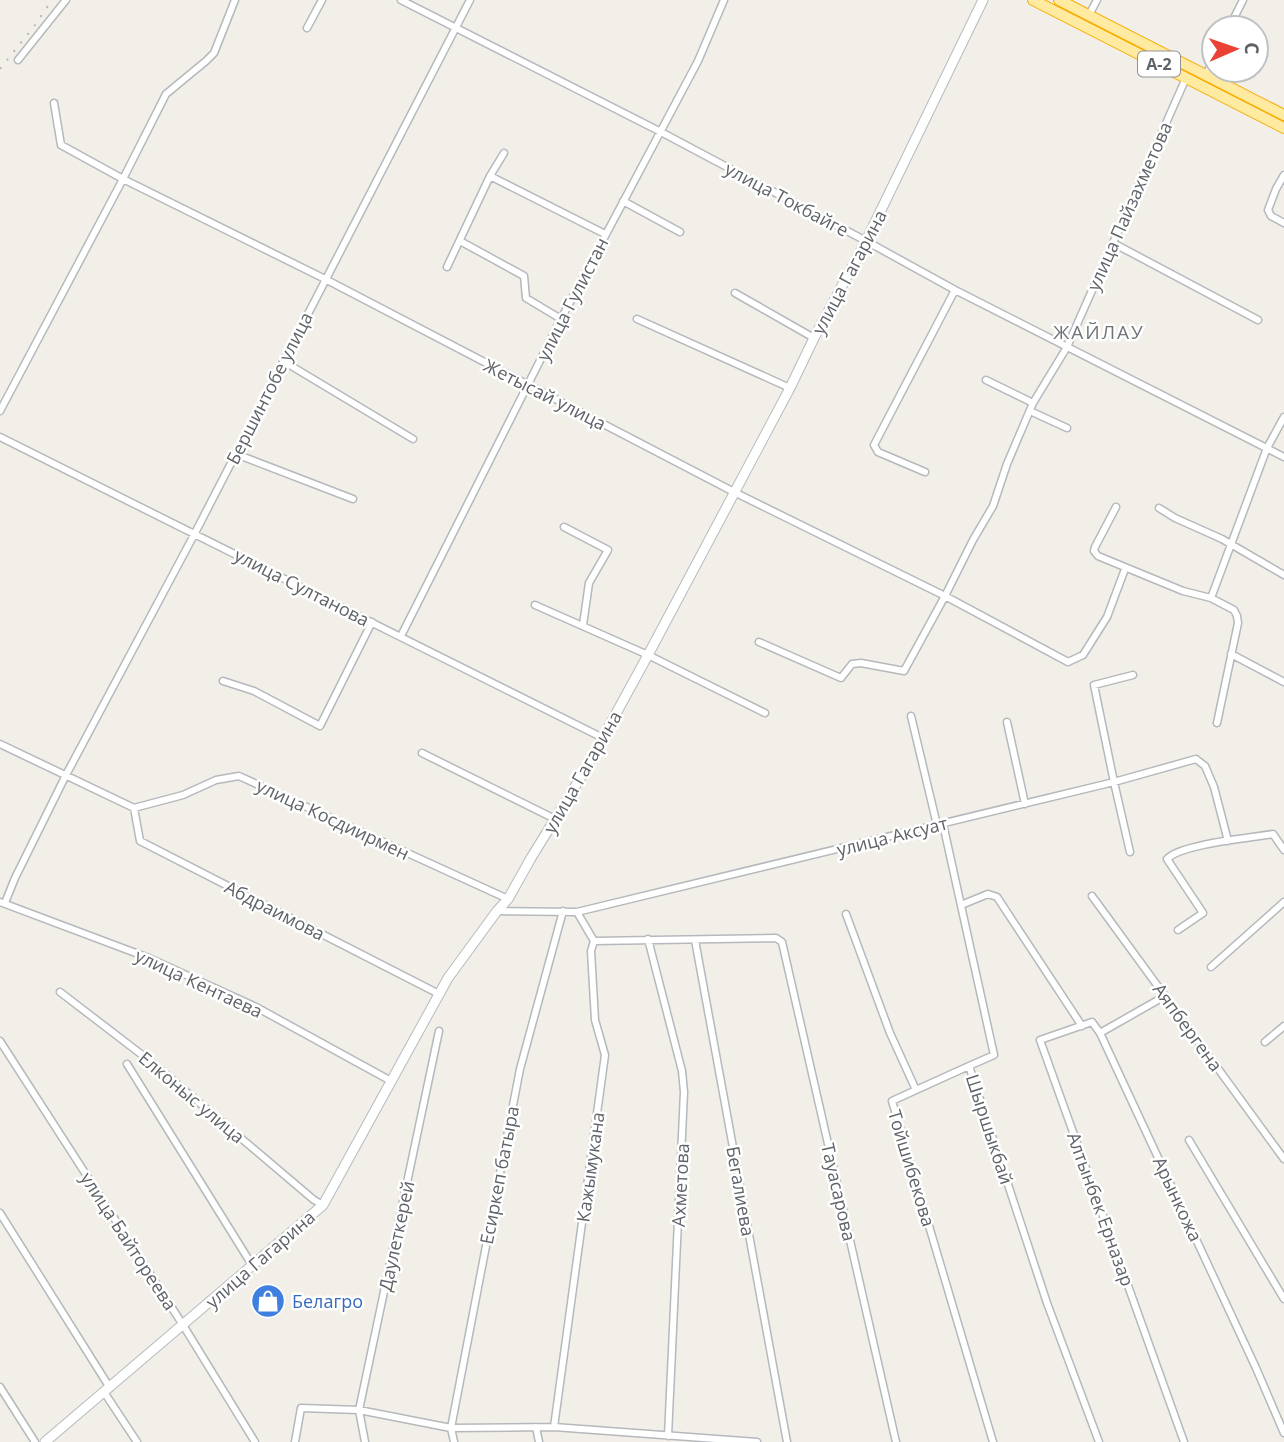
<svg xmlns="http://www.w3.org/2000/svg" width="1284" height="1442" font-family="'Open Sans',sans-serif">
  <rect width="100%" height="100%" fill="#f1efe8"/>
  <g fill="none" stroke-linecap="round" stroke-linejoin="round">
    <!-- minor casing -->
    <g stroke="#b5b8bc" stroke-width="9">
      <path id="minor" d="M401 0 661 132 866 241 955 290 1284 457
        M1089 15 1097 0
        M307 28 322 0
        M1229 28 1243 0
        M18 60 66 0
        M1206 75 1214 58
        M54 103 61 145 123 179 325 279 734 492 945 596 1068 662 1083 655 1107 617 1125 569
        M1284 175 1276 189 1268 210 1271 216 1284 223
        M490 176 605 234
        M623 201 680 232
        M460 241 524 276 526 298 561 319
        M1113 243 1258 320
        M447 267 490 176 504 153
        M735 293 814 338
        M637 319 790 388
        M283 361 413 439
        M986 380 1033 403
        M0 411 123 179 166 94 206 61 214 53 235 0
        M1030 411 1067 428
        M0 437 603 738
        M236 454 353 499
        M925 472 878 452 874 445 955 290
        M1116 507 1095 547 1094 551 1098 556 1183 591 1211 598 1234 610 1237 616 1238 623 1217 723
        M1159 508 1175 518 1222 539 1284 575
        M564 527 608 550 589 583 583 625
        M1211 598 1267 448 1284 417
        M535 605 648 655 765 713
        M401 636 561 319 698 61 724 0
        M759 642 841 678 852 664 861 663 904 671 945 596 973 540 993 506 1007 464 1033 403 1067 347 1186 78
        M1231 654 1284 682
        M223 681 254 691 320 726 372 622
        M911 716 937 825
        M1007 722 1025 804
        M0 744 134 808 183 795 216 780 239 776 508 899
        M422 753 555 819
        M134 808 140 841 439 994
        M943 824 994 1055 969 1066 1047 1303 1099 1442
        M1130 852 1114 782 1094 685 1133 675
        M1092 896 1284 1159
        M0 902 149 958 256 1007 391 1081
        M5 903 15 878 66 775 195 533 470 0
        M961 905 988 894 997 897 1082 1026
        M497 911 577 912 1114 782 1196 759 1205 766 1214 787 1228 841
        M846 914 890 1033 916 1090 892 1101 993 1442
        M1178 930 1203 913 1167 859C1181 844 1250 838 1273 834L1284 850
        M648 939 682 1071 684 1092 668 1436
        M695 940 787 1442
        M594 941 776 938 782 942 896 1442
        M1211 967 1284 902
        M60 992 150 1061 314 1200 323 1205
        M1165 996 1100 1033 1256 1368 1284 1433
        M1100 1033 1092 1022 1040 1040 1184 1442
        M0 1041 183 1325 255 1442
        M1265 1042 1284 1026
        M127 1064 252 1265
        M916 1090 969 1066
        M1189 1140 1284 1299
        M0 1213 110 1388
        M0 1387 35 1442
        M104 1392 137 1442
        M536 1427 539 1442
        M554 1427 605 1055 595 1020 591 951 594 941 577 912
        M295 1442 301 1408 359 1410 451 1428 554 1427 757 1442
        M365 1442 359 1410 439 1031
        M454 1442 451 1428 520 1069 563 911"/>
    </g>
    <!-- secondary casing -->
    <g stroke="#b6babf" stroke-width="11">
      <path id="secondary" d="M45 1442 323 1205 448 978 497 911 508 899 531 858 584 772 648 655 790 388 814 338 866 241 983 0"/>
    </g>
    <!-- trunk casing -->
    <g stroke="#f9ab00" stroke-width="12">
      <path id="trunk" d="M1033 0 1284 128
        M1059 0 1284 115"/>
    </g>
    <!-- minor -->
    <use href="#minor" stroke="#fff" stroke-width="6"/>
    <!-- secondary -->
    <use href="#secondary" stroke="#fff" stroke-width="9"/>
    <!-- trunk -->
    <use href="#trunk" stroke="#feeaa1" stroke-width="10"/>
    <!-- rail -->
    <path stroke="#b6b7b8" stroke-width="2" stroke-dasharray="2 9" stroke-linecap="butt" d="M0 69 35 25 52 0"/>
  </g>
  <!-- icons -->
  <defs>
    <g id="shop-disc" transform="scale(1.75)"><circle r="9.5" fill="#3f7fe0" stroke="#fff"/><path d="M-5-2.5h2.3a2.7 3.5 0 0 1 5.4 0H5L5.5 6h-11ZM-1.5-2.5h3a1.5 2.3 0 0 0-3 0Z" fill="#fff"/></g>
  </defs>
  <g fill-rule="evenodd">
    <use href="#shop-disc" x="268" y="1301"/>
  </g>
  <g text-anchor="middle" dominant-baseline="central" stroke-width="5" stroke-linejoin="round" paint-order="stroke">
    <!-- shield labels -->
    <rect fill="#fff" stroke="#8f9295" stroke-width="2" x="1138" y="51.5" width="42" height="25" rx="5"/>
    <g font-size="16" font-weight="bold" fill="#5f6368">
      <text x="1159" y="64">A-2</text>
    </g>
    <!-- street labels -->
    <g font-size="18" fill="#5f6368" stroke="#fff">
      <text transform="translate(787 199) rotate(28)">улица Токбайге</text>
      <text transform="translate(1129 206) rotate(-66)">улица Пайзахметова</text>
      <text transform="translate(849 272) rotate(-62)">улица Гагарина</text>
      <text transform="translate(572 299) rotate(-63)">улица Гулистан</text>
      <text transform="translate(269 388) rotate(-63)">Бершинтобе улица</text>
      <text transform="translate(545 394) rotate(27)">Жетысай улица</text>
      <text transform="translate(302 587) rotate(27)">улица Султанова</text>
      <text transform="translate(582 772) rotate(-60)">улица Гагарина</text>
      <text transform="translate(333 819) rotate(25)">улица Косдиирмен</text>
      <text transform="translate(892 836) rotate(-14)">улица Аксуат</text>
      <text transform="translate(275 910) rotate(27)">Абдраимова</text>
      <text transform="translate(199 983) rotate(25)">улица Кентаева</text>
      <text transform="translate(1188 1027) rotate(54)">Аяпбергена</text>
      <text transform="translate(192 1097) rotate(40)">Елконыс улица</text>
      <text transform="translate(990 1129) rotate(72)">Шыршыкбай</text>
      <text transform="translate(590 1167) rotate(-82)">Кажымукана</text>
      <text transform="translate(912 1168) rotate(73)">Тойшибекова</text>
      <text transform="translate(499 1175) rotate(-79)">Есиркеп батыра</text>
      <text transform="translate(680 1185) rotate(-87)">Ахметова</text>
      <text transform="translate(741 1191) rotate(80)">Бегалиева</text>
      <text transform="translate(839 1192) rotate(77)">Тауасарова</text>
      <text transform="translate(1178 1199) rotate(65)">Арынкожа</text>
      <text transform="translate(1101 1209) rotate(70)">Алтынбек Ерназар</text>
      <text transform="translate(396 1236) rotate(-78)">Даулеткерей</text>
      <text transform="translate(129 1241) rotate(57)">улица Байтореева</text>
      <text transform="translate(260 1259) rotate(-41)">улица Гагарина</text>
    </g>
    <!-- shop labels -->
    <g font-size="18" fill="#366cbe" stroke="#fff" text-anchor="start">
      <text x="292" y="1301">Белагро</text>
    </g>
    <!-- neighbourhood labels -->
    <g font-size="19" letter-spacing="2" fill="#70757a" stroke="#fff">
      <text x="1099" y="332">ЖАЙЛАУ</text>
    </g>
  </g>
  <!-- north arrow -->
  <g transform="translate(1235 49) rotate(88)"><circle r="33" fill="#ffffff" stroke="#bfc1c3" stroke-width="2"/>
  <path d="M0-5L12 26L0 18L-12 26Z" fill="#ea4335"/>
  <text y="-10" font-size="19" font-weight="bold" text-anchor="middle" fill="#5f6368">С</text>
  </g>
</svg>
